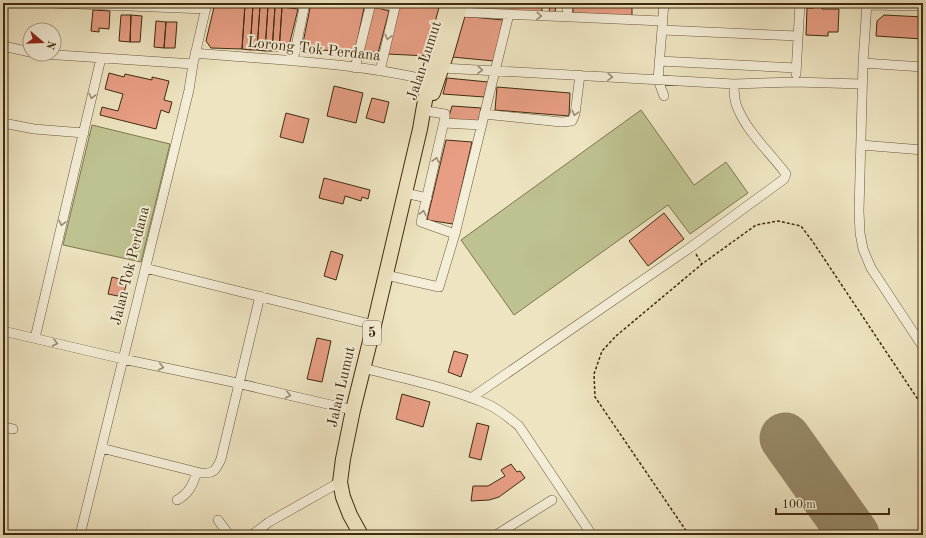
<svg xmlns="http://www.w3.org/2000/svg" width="926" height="538" font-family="'Old Standard TT',serif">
  <rect width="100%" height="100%" fill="#eee4c1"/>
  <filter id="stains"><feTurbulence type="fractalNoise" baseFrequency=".005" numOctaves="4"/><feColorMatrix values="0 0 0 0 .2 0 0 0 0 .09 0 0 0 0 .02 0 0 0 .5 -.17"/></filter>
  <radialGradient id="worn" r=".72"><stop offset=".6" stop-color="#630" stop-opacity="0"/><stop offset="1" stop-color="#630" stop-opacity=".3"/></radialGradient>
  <!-- green -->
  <path fill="#bec290" stroke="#7e7650" d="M641 110 694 185 726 162 748 193 690 234 668 205 514 315 461 240Z
    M92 125 170 144 141 262 63 245Z"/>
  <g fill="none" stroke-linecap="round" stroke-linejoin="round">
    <!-- runway -->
    <path stroke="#968868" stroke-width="51" d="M785 438 854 535"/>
  </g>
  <!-- building -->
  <path fill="#e79e84" stroke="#3f2b0f" d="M215 3 245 5 242 49 211 48 206 41Z
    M311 3H365L355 52 304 49 303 43Z
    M399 3H441L428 56 387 54Z
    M471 3H542V13L470 9Z
    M550 3H556L555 14 549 13Z
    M573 3H632V16L573 13Z
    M814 4H822V9H839L838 32H828V36L806 35 807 8H814Z
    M245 5H253L250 50 242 49Z
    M253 5 260 6 257 50H250Z
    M260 6H268L265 51 257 50Z
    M268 6 275 7 272 51H265Z
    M275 7H282L279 51H272Z
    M282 7 298 9 289 46 279 51Z
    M374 7 389 11 378 53 363 50Z
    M93 10 110 11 109 29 99 28V32L91 31Z
    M121 15H131L130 42 119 41Z
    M131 15 142 16 140 42H130Z
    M884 15 923 17V39L876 36 877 21Z
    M461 16 503 20 494 61 452 57Z
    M156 21 166 22 164 48 154 47Z
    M166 22H177L175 48H164Z
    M109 73 124 77 125 74 152 80V77L169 81 164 100 172 102 169 113 161 110 156 129 100 115 102 107 118 111 123 94 105 89Z
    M447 78 488 82 484 97 443 94Z
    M334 86 363 93 356 123 327 116Z
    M497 87 570 93 569 116 495 110Z
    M372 98 389 102 384 123 366 118Z
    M452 106 481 108 478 123 448 120Z
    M286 113 309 119 303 143 280 137Z
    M446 140 472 142 453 224 427 220Z
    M324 178 370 190 368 199 362 197 361 201 345 196 343 204 319 198Z
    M664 213 684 239 648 266 629 241Z
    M331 251 343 255 336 280 324 276Z
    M112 277 127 281 123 297 108 294Z
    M317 338 331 341 322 382 307 379Z
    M454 351 468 355 461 377 448 372Z
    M402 394 430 402 423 427 396 419Z
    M477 423 489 426 481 460 469 457Z
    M511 464 517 472 520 471 525 478 499 497 489 500 471 501 473 486H488L505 476 501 470Z"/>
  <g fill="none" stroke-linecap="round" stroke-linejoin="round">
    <!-- minor casing -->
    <g stroke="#6b593c" stroke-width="10">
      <path id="minor" d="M52 3 206 9
        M374 3 396 6
        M664 3 658 80 664 96
        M867 3 863 63 859 211 860 233 863 249 871 268 923 347
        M867 5 923 6
        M458 12 662 21
        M567 17 568 3
        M662 30 798 36
        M3 46 30 52
        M195 53C273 60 352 62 428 80
        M43 54 193 64
        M293 61 305 3
        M659 61 796 68
        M863 63 923 67
        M355 68 371 3
        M442 68 734 84 795 82 862 84
        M380 71 396 3
        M796 74 800 3
        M426 111 445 114V117L421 222 455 234
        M484 114 561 122 572 121 575 114 580 75
        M3 123 34 129 84 133
        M444 123 481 125
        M861 145 923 150
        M405 193 427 198
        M145 268 374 325
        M386 275 439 287 455 234 509 14
        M3 331 123 359 228 381 353 410
        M35 338 101 58
        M363 368C404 379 448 387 487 404 499 409 509 418 519 426L592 535
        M471 398 691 247 784 179 786 174 783 170C769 152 747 131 738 109 734 101 734 93 734 84
        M3 427 13 429
        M101 448 201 473C214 474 216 470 221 459L260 296
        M177 500C189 494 193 484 197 472
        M218 520 229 535
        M80 535 189 90 193 64 207 3
        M252 535 269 522 340 482
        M496 535 552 500"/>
    </g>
    <!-- highway casing -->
    <g stroke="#3f2b0f" stroke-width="16">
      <path id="highway" d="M433 93 446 55 461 3
        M361 535 350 515 343 497 340 482 343 459 353 410 374 325 420 129 431 66 448 3"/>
    </g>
    <!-- path -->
    <path stroke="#3f2b0f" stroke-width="1.5" stroke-dasharray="3 2" stroke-linecap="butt" d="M696 254 702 264
      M689 535 595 397 594 374 602 351 616 336 702 264 756 225 778 221 801 226 813 242 923 407"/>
    <!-- minor -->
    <use href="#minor" stroke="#f4edd7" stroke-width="9"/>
    <!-- highway -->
    <use href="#highway" stroke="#eee4c1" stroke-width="14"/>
  </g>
  <!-- one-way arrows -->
  <defs><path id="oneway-chevron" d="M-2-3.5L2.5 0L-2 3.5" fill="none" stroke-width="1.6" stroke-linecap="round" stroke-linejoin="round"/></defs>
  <g stroke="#9a8c73">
    <use href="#oneway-chevron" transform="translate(539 16) rotate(2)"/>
    <use href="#oneway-chevron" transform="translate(388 37) rotate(104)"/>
    <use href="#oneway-chevron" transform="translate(480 70) rotate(3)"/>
    <use href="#oneway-chevron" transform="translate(610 77) rotate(4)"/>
    <use href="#oneway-chevron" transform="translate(92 96) rotate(103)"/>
    <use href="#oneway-chevron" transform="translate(575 113) rotate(105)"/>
    <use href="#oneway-chevron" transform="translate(436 160) rotate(-77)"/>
    <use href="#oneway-chevron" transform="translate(423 213) rotate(-77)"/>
    <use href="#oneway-chevron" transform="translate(62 223) rotate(103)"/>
    <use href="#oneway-chevron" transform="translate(55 343) rotate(13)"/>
    <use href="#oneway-chevron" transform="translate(161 367) rotate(12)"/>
    <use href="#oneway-chevron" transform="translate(288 395) rotate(13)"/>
  </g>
  <g text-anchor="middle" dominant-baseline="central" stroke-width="4" stroke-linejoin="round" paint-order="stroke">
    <!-- shield labels -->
    <rect fill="#f4edd7" stroke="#75654b" stroke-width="1" x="363" y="321" width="18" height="24" rx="3"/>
    <g font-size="14" font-weight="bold" fill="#3f2b0f">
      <text x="372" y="333">5</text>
    </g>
    <!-- street labels -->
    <g font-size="15" fill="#3f2b0f" stroke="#f4edd7">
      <text transform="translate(314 50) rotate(6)">Lorong Tok Perdana</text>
      <text transform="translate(425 61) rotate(-72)">Jalan Lumut</text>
      <text transform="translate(131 266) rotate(-76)">Jalan Tok Perdana</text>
      <text transform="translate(342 387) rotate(-77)">Jalan Lumut</text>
    </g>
  </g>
  <!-- margin -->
  <rect width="926" height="538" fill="none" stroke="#eee4c1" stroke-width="16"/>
  <rect x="4" y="4" width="918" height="530" fill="none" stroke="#3f2b0f" stroke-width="2"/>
  <rect x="8" y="8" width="910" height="522" fill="none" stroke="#3f2b0f"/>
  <!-- north arrow -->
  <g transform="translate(42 42) rotate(109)"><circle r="19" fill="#f4edd7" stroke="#ac9f87"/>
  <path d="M0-3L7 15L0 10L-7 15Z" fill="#8f2418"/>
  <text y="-6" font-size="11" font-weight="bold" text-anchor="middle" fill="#3f2b0f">N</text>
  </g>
  <!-- scale -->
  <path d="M776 508v6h113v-6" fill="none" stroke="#3f2b0f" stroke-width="2"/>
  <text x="782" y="508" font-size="12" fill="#3f2b0f" stroke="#f4edd7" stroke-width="3" paint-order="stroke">100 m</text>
  <rect width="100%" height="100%" filter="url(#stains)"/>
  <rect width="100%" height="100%" fill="url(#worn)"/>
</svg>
